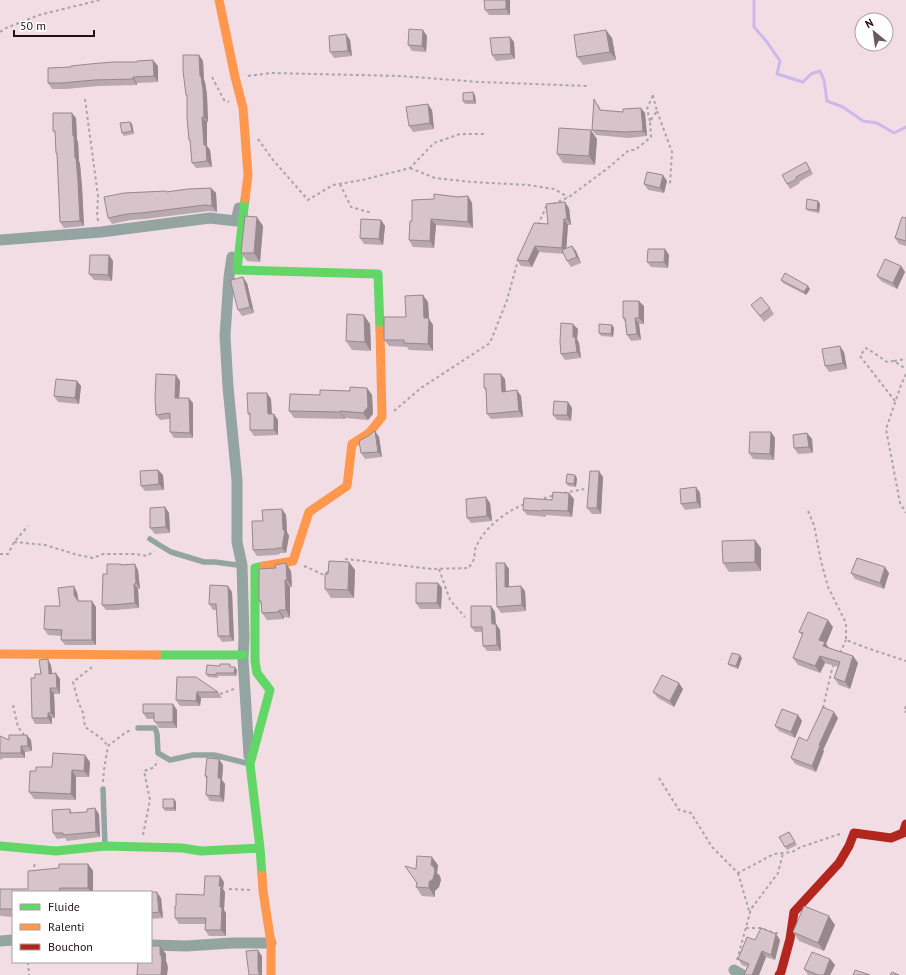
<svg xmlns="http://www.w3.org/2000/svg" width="906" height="975" font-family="'PT Sans',sans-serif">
  <rect width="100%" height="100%" fill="#f2dde5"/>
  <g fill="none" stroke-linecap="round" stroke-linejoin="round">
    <!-- stream -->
    <path stroke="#cbb9eb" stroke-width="3" d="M754 0V27L767 42 780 61 777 74 803 82 811 74 820 71 824 80 827 101 843 107 863 121 877 123 894 133 906 127"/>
    <!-- path -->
    <path stroke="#a5a6a6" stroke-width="2" stroke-dasharray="3 3" stroke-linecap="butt" d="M0 32 6 28 39 15 100 0
      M248 76 271 73 401 76 480 82 588 86
      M212 77 224 100 229 102
      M85 99 98 196 97 217 99 223
      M657 111 672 152 670 184
      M650 121 647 109 653 95
      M258 139 273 160 308 200 333 185 362 180 410 168 434 143 460 134H484
      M410 168 435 178 472 182 528 185 554 189 568 197
      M340 184 351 207 372 213
      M553 204 569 197 608 168 629 150H635L651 137 650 121 657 111 652 92
      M538 225 546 207 548 206
      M894 361 906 359
      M906 374 901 385 886 429 900 503 906 513
      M895 401 860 356 866 348 874 353 887 362 894 361 906 369
      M394 411 421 388 490 343 507 300 518 260
      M564 493 584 489
      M538 500 555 495
      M808 511 814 525 821 561 828 587 846 623V640L867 648 906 661
      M14 542 45 545 78 555 93 558 103 554H136L147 556 154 551
      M0 554H8L14 542 28 526
      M340 563 346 559 432 569 469 568C470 565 473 562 474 559 475 556 474 551 476 547 484 528 506 511 525 504
      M304 566 324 575 330 570
      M439 569 450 600 465 617
      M840 653 846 640
      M92 667 73 682 78 701 83 713 85 727 101 738 108 746
      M220 694 234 689
      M13 705 18 727 24 735
      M906 706 904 711 906 712
      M823 708 832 669 834 664
      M659 778 679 810 691 813 712 847 738 873 774 854 792 852 801 847 840 834
      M103 782 104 770 108 746 126 732 132 730
      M143 835 150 800 144 771 155 767 157 760
      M33 873 35 862
      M738 873 750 914
      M229 889 250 890
      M746 928H761L774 933H778
      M737 960 751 909 778 873 783 853
      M28 962 29 975"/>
    <!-- lane -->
    <path stroke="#94a5a1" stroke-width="5.5" d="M150 539 161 546 171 552 204 562H215L244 566
      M138 728H155L157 734 158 753 170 760 193 755H214L250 764
      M103 789 105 846"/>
    <!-- street -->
    <path stroke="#94a5a1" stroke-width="11" d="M0 240 101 232 210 218 236 221 239 208
      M232 257 229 277 225 336 228 387 237 480V542L242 565 244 638 243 659 249 756
      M0 941 13 940
      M151 945 186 946 232 943H271
      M734 970 743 975"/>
    <!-- fast -->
    <path stroke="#63d668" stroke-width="9" d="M245 199 237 270 378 274 380 330
      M157 655H243
      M0 846 56 851 105 846 182 848 201 851 260 848
      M262 875 260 848 250 764 270 690 257 673 255 661V568L264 566"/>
    <!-- slow -->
    <path stroke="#ff974d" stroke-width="9" d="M219 0 235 77 243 108 248 175 245 199
      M264 566 293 561 309 512 347 486 352 444 369 433 382 417 380 330
      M0 654 157 655
      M262 875 263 891 271 943V975"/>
    <!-- jam -->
    <path stroke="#b3261e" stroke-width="9" d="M779 975 781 972 790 939 794 912 839 863 849 846 854 833 891 838 903 833 906 824"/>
  </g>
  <!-- wall -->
  <path fill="#b9a8ae" d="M510 0V15H489L485 10Z
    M606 30 612 38 616 60 583 65 577 57Z
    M346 34 350 40 352 56 334 58 330 52Z
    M427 36 426 52 412 51 408 45Z
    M510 37 514 42 515 59 496 61 492 55Z
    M199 55 203 61 204 80 205 82 207 95 208 122H207V146L210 150 212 167 196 168 192 163 191 142 189 140 187 96 186 95Z
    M158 66V82L137 83V85L98 86 66 89H52L48 83Z
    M475 95 476 104H465L463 101Z
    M598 104 601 110 623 112 641 108 645 113 647 136 629 138 596 135 592 130Z
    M432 110 434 129 413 132 409 126Z
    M76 118 77 140 78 142 79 161 80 164 82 187 84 226 64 228 60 222 57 155 56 153V134L53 131Z
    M130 122 132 124 134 134 124 136 122 133Z
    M597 139 595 165 563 163 557 154Z
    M809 166 813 174 799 182 800 183 790 189 787 184Z
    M667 181 664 193 648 190 644 184Z
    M211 188 216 193 217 212 209 211 145 219 131 220 112 224 108 218 167 192Z
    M468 196 472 203 473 228 436 225 434 248 413 247 409 240 412 221 434 199 458 197Z
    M818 201 820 204 819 213 808 211 806 209Z
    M569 208 571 225H568L566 248 576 251 581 263 571 267 567 261 564 254 539 252 532 267 521 266 517 260 548 224Z
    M906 218V246L899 244 895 238Z
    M381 220 385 226 383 245 364 244 360 238Z
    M263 226 260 262 247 261 241 253Z
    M665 249 669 255 668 268 651 267 647 262Z
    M109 255 113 261 112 281 94 280 89 274Z
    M901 266 905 272 897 289 881 281 877 276Z
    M781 280 810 289 806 295 783 283Z
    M247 283 254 313 242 316 238 310Z
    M428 302 429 319 433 325V351L409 350 407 347 389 346 384 340 406 317Z
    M751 305 770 308 774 314 764 322Z
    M644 306V324H639L641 340 631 341 627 335 625 322 623 318Z
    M370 324 371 351 352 350 346 341Z
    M612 325 614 328 613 337 601 336 599 333Z
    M578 329 577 339 579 343 581 358 565 360 561 354Z
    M844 352 847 369 829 372 825 366Z
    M176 375 180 381 179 398 193 403V438H174L170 432V419L160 420 156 415Z
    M505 379 506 392 521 396 523 417 491 419 487 414 486 391 484 388Z
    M77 381 81 386 79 404 58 402 54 396Z
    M367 388 372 395 373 414 368 420 345 418V419L294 418 289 411 320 395Z
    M267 393 271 399 272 414 278 420V435L254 436 250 430V416L248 414Z
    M568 402 572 408 571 421 557 420 553 415Z
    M375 431 379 437 382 457 365 459 361 453Z
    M771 432 775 438 774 460 753 459 749 453Z
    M807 433 812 439 813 453 798 454 794 448Z
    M158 470 163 475 164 490 145 491 141 486Z
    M603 477 601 514H592L587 508Z
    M577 478 576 487 568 486 566 483Z
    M696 487 700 493 701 508 685 510 681 504Z
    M574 499 572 517 546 515V517L527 515 523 510Z
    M490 503 492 521 471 523 467 518Z
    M165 507 169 513 170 533 155 534 150 528Z
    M282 509 286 515 287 532 289 536 286 553H280V554L276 555 257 556 253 550 263 521Z
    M761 548V571L729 572 723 563Z
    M349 562 355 570 354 598H331L325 589 328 574Z
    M122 565 138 570 140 589H138L139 608 115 610H106L102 605 107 574Z
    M509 569V587L525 591 526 611 501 613 497 607Z
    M291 571 292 587H290V618L284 617V619L267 620 262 613 261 604 259 601Z
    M851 573H889L884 589 855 579Z
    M438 583 442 588 441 609H420L416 603Z
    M77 592 79 601 96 607V645H65L61 640V636L48 635 44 629 60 606Z
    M232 592 234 641 222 642 218 636 217 610H213L209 604Z
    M491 606 495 612 496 624 500 630 501 651H487L483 646 482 632H475L471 627Z
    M833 627 826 644 829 648 853 656 858 663 850 689 839 685 834 678 838 667 825 663 820 673 798 665 793 658 802 635 799 632Z
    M742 658 738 669 730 666 728 664Z
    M51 665 52 674 60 679V694H54L55 718H52V724H35L32 718 35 678Z
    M232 667 237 670 236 676H218V678L208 677 206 674Z
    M177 677 218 692 222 698H201L200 706H180L176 700Z
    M683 689 674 707 658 698 653 692Z
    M177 710V728H159L155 722 154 719H147L143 713Z
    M798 715 802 721 795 738 779 731 775 726Z
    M838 718 823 750 824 751 816 772 795 764 791 758 807 741Z
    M0 736 9 740H31L32 751 25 752V758H4L0 760Z
    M219 759 223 765 222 780 225 784 224 802 210 801 206 795V778L205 776Z
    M90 762 89 777H76V800L34 799 29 792 36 771 52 767Z
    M174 799 176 802V811H165L163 808Z
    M70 809 72 813 99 814 100 837 67 841 65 838 57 839 53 833Z
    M789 832 797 845 787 850 785 847Z
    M88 864 93 871V892H13V917L1 916 0 915V889H28L59 868Z
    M438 865 437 873 440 876 441 880 439 887 435 891V897L422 896 416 887V869Z
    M224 882 223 889 225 892 224 910 226 913V936H209L205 930V924H179L175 918 176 906 204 895Z
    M151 892 161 898 163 918 151 919Z
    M835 925 824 951 799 941 793 932Z
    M776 934 780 940 775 960 766 957 759 975H744L747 967 742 965 738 959 755 940Z
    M830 959 835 965 830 975H808L804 969Z"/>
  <!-- shaded-wall -->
  <path fill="#96888d" d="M506 0H510V15L506 9Z
    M423 30 427 36 426 52 422 46Z
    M606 30 612 38 616 60 610 52Z
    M346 34 350 40 352 56 348 51Z
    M510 37 514 42 515 59 511 54Z
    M199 55 203 61 204 80 205 82 207 95 208 122 204 117 200 76Z
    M153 60 158 66V82L154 76Z
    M133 77 137 83V85L133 79Z
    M473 92 475 95 476 104 474 101Z
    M428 104 432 110 434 129 430 123Z
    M641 108 645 113 647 136 643 131Z
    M72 113 76 118 77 140 78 142 79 161 80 164 82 187 84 226 80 221 73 136Z
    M202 117 207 122V146L210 150 212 167 207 161 204 145Z
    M130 122 132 124 134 134 132 131Z
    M591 130 597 139 595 165 589 156Z
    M663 175 667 181 664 193 660 188Z
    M211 188 216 193 217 212 212 206Z
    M468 196 472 203 473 228 468 222Z
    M818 201 820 204 819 213 817 210Z
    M565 202 569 208 571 225 567 219Z
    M257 217 263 226 260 262 254 253Z
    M431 219 436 225 434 248 430 241Z
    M564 219 568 225 566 254 562 248Z
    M381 220 385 226 383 245 379 239Z
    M535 246 539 252 532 267 528 261Z
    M572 246 576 251 581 263 577 257Z
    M665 249 669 255 668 268 664 262Z
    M109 255 113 261 112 281 108 275Z
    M901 266 905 272 897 289 893 283Z
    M243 277 247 283 254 313 250 307Z
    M808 286 810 289 806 295 804 292Z
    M423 295 428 302 429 319 433 325V351L428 344 424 318Z
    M639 301 644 306V324L639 318Z
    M364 315 370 324 371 351 365 342Z
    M635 318 639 324 641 340 637 334Z
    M573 324 578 329 577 339 579 343 581 358 577 352 573 337Z
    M612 325 614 328 613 337 611 334Z
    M840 346 844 352 847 369 843 363Z
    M501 374 505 379 506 398 502 392Z
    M176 375 180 381 179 404 175 398Z
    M77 381 81 386 79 404 75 398Z
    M367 388 372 395 373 414 368 420 363 413Z
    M517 390 521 396 523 417 519 411Z
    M267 393 271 399 272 420 268 414Z
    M189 398 193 403V438L190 433Z
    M568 402 572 408 571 421 567 415Z
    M340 411 345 418V419L340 412Z
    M274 414 278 420V435L274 430Z
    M375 431 379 437 382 457 378 452Z
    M771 432 775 438 774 460 770 454Z
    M807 433 812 439 813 453 809 447Z
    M158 470 163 475 164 490 159 484Z
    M599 471 603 477 601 514 597 508Z
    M575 475 577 478 576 487 574 484Z
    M696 487 700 493 701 508 697 502Z
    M569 493 574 499 572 517 568 511Z
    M486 497 490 503 492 521 487 516Z
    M165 507 169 513 170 533 166 527Z
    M282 509 286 515 287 532 289 536 286 553 282 548 283 530Z
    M755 540 761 548V571L755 562Z
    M349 562 355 570 354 598 348 590Z
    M286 563 291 571 292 587 287 580Z
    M505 563 509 569V593L505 587Z
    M135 564 138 570 140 589 136 583Z
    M885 567 889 573 884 589 880 583Z
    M285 580 290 587V618L286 610Z
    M438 583 442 588 441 609 437 603Z
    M134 584 138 589 139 608 135 603Z
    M74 586 77 592 78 601 82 607 74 595Z
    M228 586 232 592 234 641 230 636Z
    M521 586 525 591 526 611 522 605Z
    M92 601 96 607V645L92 640Z
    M491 606 495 612 496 630 492 624Z
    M279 610 284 617V619L279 612Z
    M828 620 833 627 826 644 830 649 828 653 819 640Z
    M496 624 500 630 501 651 497 645Z
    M740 655 742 658 738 669 736 666Z
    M820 656 825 663 820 673 815 666Z
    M853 656 858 663 850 689 845 682Z
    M48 659 51 665 53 679 49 674Z
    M235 667 237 670 236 676 234 673Z
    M56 673 60 679V694L57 688Z
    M679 683 683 689 674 707 670 701Z
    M50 688 54 694 55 718 51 713Z
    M197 692 201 698 200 706 196 701Z
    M173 704 177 710V728L173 722Z
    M834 712 838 718 823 750 824 751 816 772 812 766 819 745Z
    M48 713 52 718V724L48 718Z
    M798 715 802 721 795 738 791 732Z
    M27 735 31 740 32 751 28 746Z
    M21 746 25 752V758L21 753Z
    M85 755 90 762 89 777 84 771Z
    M219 759 223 765 222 780 225 784 224 802 220 796 218 778Z
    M72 770 76 777V800L71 794Z
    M174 799 176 802V811L174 808Z
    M95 808 99 814 100 837 96 832Z
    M432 857 438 865 437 873 440 876 441 880 439 887 435 891V897L429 888Z
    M88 864 93 871V892H91L88 888Z
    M220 876 224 882 223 889 225 892 224 910 226 913V936L221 930 219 886Z
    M157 892 161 898 163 918 159 912Z
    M829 916 835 925 824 951 818 943Z
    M776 934 780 940 775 960 771 955Z
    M160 946 166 954V961L167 963 168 968 167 975H161Z
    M258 950 262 956V975H260L258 969Z
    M762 951 766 957 759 975H752Z
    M830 959 835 965 830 975H824Z"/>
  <!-- building -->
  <path fill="#d7c3ca" stroke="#96888d" d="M484 0H506V9L485 10Z
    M409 29 423 30 422 46 408 45Z
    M606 30 610 52 577 57 574 35Z
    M346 34 348 51 330 52 329 36Z
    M510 37 511 54 492 55 490 38Z
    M183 55H199L200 76H201L203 90 204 117H202L204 145H206L207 161 192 163 190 140H189L187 117V95H186L183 71Z
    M153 60 154 76 133 77V79L94 80 62 83H48V68L71 67V66L90 64 113 62H137V61Z
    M473 92 474 101H463V93Z
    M594 99 600 110 623 112V109L641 108 643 131 625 132 592 130Z
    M428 104 430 123 409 126 406 107Z
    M53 113H72L73 136H74L75 158H76L78 181 80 221 60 222 57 153H56L55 131H53Z
    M130 122 132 131 122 133 120 123Z
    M559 128 591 130 589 156 557 154Z
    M806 162 810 170 796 177 797 179 787 184 782 175Z
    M647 172 663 175 660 188 644 184Z
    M211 188 212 206 205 205 141 213 127 214 108 218 104 197 124 193 166 191V192L188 189Z
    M434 194 458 197 468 196V222L431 219 430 241 409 240 410 221H412V200L434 199Z
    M807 199 818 201 817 210 806 209Z
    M565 202 567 219H564L562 248 535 246 528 261 517 260 534 223 548 224 546 204Z
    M245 216 257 217 254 253H241Z
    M902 217 906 218V241L895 238Z
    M361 219 381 220 379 239 360 238Z
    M572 246 577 257 567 261 562 250Z
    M648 249H665L664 262H647Z
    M90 255H109L108 275 89 274Z
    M885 259 901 266 893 283 877 276Z
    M785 273 808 286 804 292 781 280Z
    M243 277 250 307 238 310 231 283V280Z
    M423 295 424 318H429L428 344 404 343V340H384V317H406L405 296Z
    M761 297 770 308 760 316 751 305Z
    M623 301H639V318H635L637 334 627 335 625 318H623Z
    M347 314 364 315 365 342 346 341Z
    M561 323 573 324V337H575L577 352 561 354 560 342Z
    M599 324 612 325 611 334 599 333Z
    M840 346 843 363 825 366 822 349Z
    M156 374 176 375 175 398H189L190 433 170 432V413L156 415 155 398Z
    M484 374H501L502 392 517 390 519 411 487 414 486 388H484Z
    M56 379 77 381 75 398 54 396Z
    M350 387 367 388 368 407 363 413 340 411V412L289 411 290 394 320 395V390L350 391Z
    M247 393H267L268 414H274V430H250V413L248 414Z
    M554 401 568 402 567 415H553Z
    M375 431 378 452 361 453 359 441 370 435 373 432Z
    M750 432H771L770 454 749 453Z
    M807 433 809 447 794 448 793 435Z
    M158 470 159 484 141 486 140 471Z
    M590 471H599L597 508H587Z
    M567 474 575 475 574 484 566 483Z
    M696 487 697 502 681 504 680 489Z
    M553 492 569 493 568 511 542 510V511L523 510 524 498 552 500Z
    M486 497 487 516 467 518 466 499Z
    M165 507 166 527 150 528V508Z
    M282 509 283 530H285L282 548H276V549H272L253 550 252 521H263L262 510Z
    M755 540V562L723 563 722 541Z
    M857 558 885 567 880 583 851 573Z
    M329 561 349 562 348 590 325 589V574H328Z
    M286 563 287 580H285L286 610H279V612L262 613 261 601H259V569L276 568 275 565Z
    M496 563H505V587L521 586 522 605 497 607Z
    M107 564H121V565L135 564 136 583 134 584 135 603 111 605H102L103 574H107Z
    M416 583H438L437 603H416Z
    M210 585 228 586 230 636H218L216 604H209Z
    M74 586V595L78 601H92V640H61L62 630 44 629 45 606H60L58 588Z
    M471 606H491L492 624H496L497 645 483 646 482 627H471Z
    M808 612 828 620 819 640 825 642 823 646 853 656 845 682 834 678 840 662 820 656 815 666 793 658 803 633 799 632Z
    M732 653 740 655 736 666 728 664Z
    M48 659 49 674 56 673 57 688H50L51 713H48V718H32L31 678H35V674H41L39 660Z
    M220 664H230V667H235L234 673H216V675L206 674 207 665 220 666Z
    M662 675 679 683 670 701 653 692Z
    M177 677H196L218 692H197L196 701 176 700Z
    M143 704H173V722H155L154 720V713H143Z
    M823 707 834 712 819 745 820 746 812 766 791 758 799 737 807 741Z
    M782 709 798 715 791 732 775 726Z
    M9 735H27L28 746H21V753H0V736L9 740Z
    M53 753 85 755 84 771 72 770 71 794 29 792 30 771H36V767H52Z
    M207 758 219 759 218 778H221L220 796 206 795 207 776H205Z
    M163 799H174V808H163Z
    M95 808 96 832 63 835V833H53L52 810 70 809V813L87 812V809Z
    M789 832 795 842 785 847 779 837Z
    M417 856 432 857 431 865 434 867 435 871 433 879 429 882V888L416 887 417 883 405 866 416 869Z
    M59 864H88V888H60L59 892H13V909H0V889H28V871L59 868Z
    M205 876H220L219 886H221L220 907H222L221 930H205L206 918H175V906H176V894L204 895Z
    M151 892H157L159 912 151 913Z
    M804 906 829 916 818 943 793 932Z
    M761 928 776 934 771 955 762 951 752 975H744L749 964 738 959 747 937 755 940Z
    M151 946H160V955H161L162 960 161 975H137L138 962H151Z
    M258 950V969L259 974 261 975H249L246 951Z
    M812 952 830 959 824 975H818L804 969Z
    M855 970 870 975H853Z
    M892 972 899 975H890Z"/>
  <!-- legend -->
  <rect x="12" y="891" width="140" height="72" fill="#ffffff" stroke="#a89fa3"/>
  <rect x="20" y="904" width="20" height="6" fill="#63d668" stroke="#a89fa3"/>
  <text x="48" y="911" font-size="12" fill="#251019">Fluide</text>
  <rect x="20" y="924" width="20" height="6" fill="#ff974d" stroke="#a89fa3"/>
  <text x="48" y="931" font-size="12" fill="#251019">Ralenti</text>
  <rect x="20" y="944" width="20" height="6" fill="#b3261e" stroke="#a89fa3"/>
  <text x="48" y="951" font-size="12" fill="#251019">Bouchon</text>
  <!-- north arrow -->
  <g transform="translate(874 32) rotate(331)"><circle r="19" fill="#ffffff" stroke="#a89fa3"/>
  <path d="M0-3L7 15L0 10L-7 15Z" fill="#6d5860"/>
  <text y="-6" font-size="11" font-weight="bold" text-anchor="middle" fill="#251019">N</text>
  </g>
  <!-- scale -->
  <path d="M14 30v6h80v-6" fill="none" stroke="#251019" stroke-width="2"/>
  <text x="20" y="30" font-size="12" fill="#251019" stroke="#ffffff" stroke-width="3" paint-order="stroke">50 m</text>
</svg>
